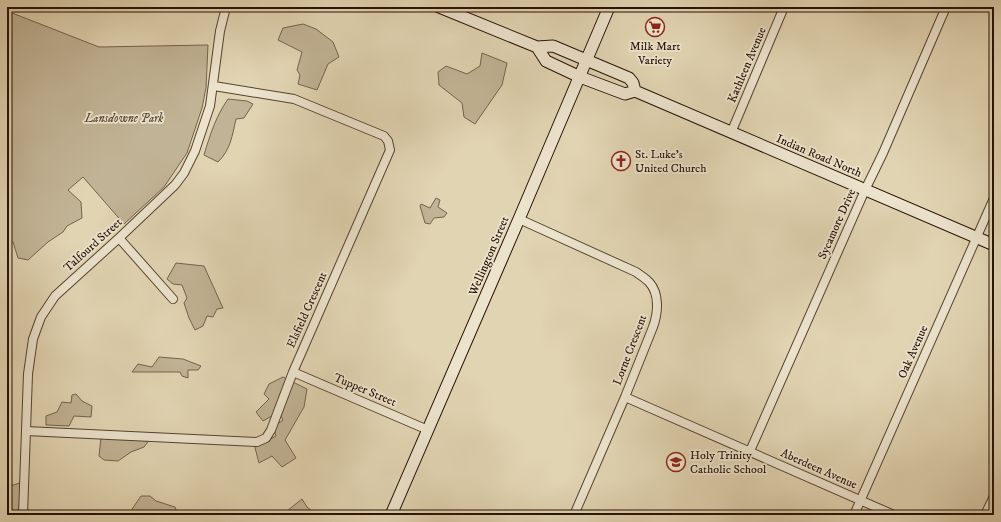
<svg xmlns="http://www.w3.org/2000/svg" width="1001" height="522" font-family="'IM FELL DW Pica',serif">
  <rect width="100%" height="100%" fill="#e1d4b2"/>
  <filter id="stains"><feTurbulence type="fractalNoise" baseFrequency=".005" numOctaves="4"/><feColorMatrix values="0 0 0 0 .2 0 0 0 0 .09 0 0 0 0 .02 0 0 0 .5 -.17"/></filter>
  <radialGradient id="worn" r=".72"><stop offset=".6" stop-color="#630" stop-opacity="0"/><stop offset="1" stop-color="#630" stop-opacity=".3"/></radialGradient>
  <!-- green -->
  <path fill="#c1b395" stroke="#74624e" d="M7 11 99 47 208 45 206 88 202 108 187 153 164 187 124 224 83 177 68 190 81 202 82 218 67 226 63 232 48 242 28 260 18 258 13 242 7 240Z
    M303 24 316 29 333 42 339 57 328 64 317 90 298 84 300 75 297 70 302 52 278 40 283 28Z
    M482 53 507 63 502 85 475 124 464 117 462 103 439 85 438 72 446 66 467 74 480 66Z
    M228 99 247 101 253 104 244 118 236 119C232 136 231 149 218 162L204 155C210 135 216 116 228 99Z
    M436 198 440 200 438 207 447 213 444 217 434 218 430 224 425 223 420 206 421 204 430 208Z
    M176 263 204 266 223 308 217 309 213 317 207 316 203 326 195 330 189 318 184 303 187 298 182 285 173 284 167 279Z
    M159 357 183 359 201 366 198 370H188V378L182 376 180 372H132L138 364 152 367Z
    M283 377 307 389 304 407 285 440 296 458 282 467 272 456 259 463 254 444 263 443 276 436 274 430 276 425 283 420 279 412 263 421 256 412 269 399 264 394 269 384Z
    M76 394 82 401 92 406 91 417 74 416 69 426 46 425V416L57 412 62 402 71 403 72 395Z
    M101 437 150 439 144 447 131 452 118 461 104 460 99 456Z
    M23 482 22 515H7V487Z
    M141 496H150L156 501 175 507 178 515H132V509Z
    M302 499 307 507 317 515H290L287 511Z"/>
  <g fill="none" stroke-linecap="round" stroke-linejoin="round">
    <!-- street casing -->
    <g stroke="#564231" stroke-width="10">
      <path id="street" d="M731 133 784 7
        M519 219 636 272C640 275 645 278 649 282 660 294 658 313 653 327L625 397 574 515
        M119 238 173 299
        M293 372 428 430
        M625 397 894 515
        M26 431 257 442 266 438 271 430 293 372 390 150 388 141 384 136 294 99 214 86
        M750 451 865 190 883 153 946 7
        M23 515 28 374 33 339 41 317 55 296 119 238 175 185 184 173 195 151 210 106 220 31 226 7
        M854 515 994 198
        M985 515 994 496"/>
    </g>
    <!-- secondary casing -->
    <g stroke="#271106" stroke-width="13">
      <path id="secondary" d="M439 7 537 47 553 46 629 78 633 83 635 91
        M537 47 546 61 580 77 625 94 635 91 994 245
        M391 515 519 219 609 7"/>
    </g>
    <!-- street -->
    <use href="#street" stroke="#ece3cd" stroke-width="8"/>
    <!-- secondary -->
    <use href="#secondary" stroke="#ece3cd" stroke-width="11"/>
  </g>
  <!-- icons -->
  <defs>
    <g id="supermarket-ring" transform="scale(1)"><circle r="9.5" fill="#ece3cd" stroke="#8f2418" stroke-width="1.5"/><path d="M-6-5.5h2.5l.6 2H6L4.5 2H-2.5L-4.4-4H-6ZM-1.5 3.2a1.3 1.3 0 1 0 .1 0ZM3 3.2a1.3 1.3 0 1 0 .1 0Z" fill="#8f2418"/></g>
    <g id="church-ring" transform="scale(1)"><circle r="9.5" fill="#ece3cd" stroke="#8f2418" stroke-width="1.5"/><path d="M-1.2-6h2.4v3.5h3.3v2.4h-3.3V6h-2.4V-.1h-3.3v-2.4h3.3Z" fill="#8f2418"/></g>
    <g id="school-ring" transform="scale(1)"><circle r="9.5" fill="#ece3cd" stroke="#8f2418" stroke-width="1.5"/><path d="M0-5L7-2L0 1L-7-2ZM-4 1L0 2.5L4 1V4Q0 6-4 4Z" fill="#8f2418"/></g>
  </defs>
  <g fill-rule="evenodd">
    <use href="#supermarket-ring" x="655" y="27"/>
    <use href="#church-ring" x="621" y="161"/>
    <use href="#school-ring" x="676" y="462"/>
  </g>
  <g text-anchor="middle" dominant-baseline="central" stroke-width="3.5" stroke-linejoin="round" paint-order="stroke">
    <!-- poi labels -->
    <g font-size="12" fill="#271106" stroke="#ece3cd" text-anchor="start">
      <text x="655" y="46" text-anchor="middle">Milk Mart<tspan x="655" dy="14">Variety</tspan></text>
      <text x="635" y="154">St. Luke's<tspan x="635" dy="14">United Church</tspan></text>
      <text x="690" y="455">Holy Trinity<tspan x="690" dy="14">Catholic School</tspan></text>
    </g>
    <!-- street labels -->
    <g font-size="12" fill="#271106" stroke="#ece3cd">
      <text transform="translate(747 65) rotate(-67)">Kathleen Avenue</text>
      <text transform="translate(819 156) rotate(23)">Indian Road North</text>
      <text transform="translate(837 224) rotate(-66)">Sycamore Drive</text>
      <text transform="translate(93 245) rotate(-42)">Talfourd Street</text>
      <text transform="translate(489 256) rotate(-67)">Wellington Street</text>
      <text transform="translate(307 310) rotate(-66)">Elsfield Crescent</text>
      <text transform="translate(630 350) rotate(-69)">Lorne Crescent</text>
      <text transform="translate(913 352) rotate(-66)">Oak Avenue</text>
      <text transform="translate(365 390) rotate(23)">Tupper Street</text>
      <text transform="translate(819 469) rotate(24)">Aberdeen Avenue</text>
    </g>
    <!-- park labels -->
    <g font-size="12" font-style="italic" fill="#5d4a38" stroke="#ece3cd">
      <text x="124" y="118">Lansdowne Park</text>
    </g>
  </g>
  <!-- margin -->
  <rect width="1001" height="522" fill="none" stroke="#e1d4b2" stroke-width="24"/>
  <rect x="8" y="8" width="985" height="506" fill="none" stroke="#271106" stroke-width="2"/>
  <rect x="12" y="12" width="977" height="498" fill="none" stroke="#271106"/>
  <rect width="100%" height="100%" filter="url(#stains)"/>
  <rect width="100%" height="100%" fill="url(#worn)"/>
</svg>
